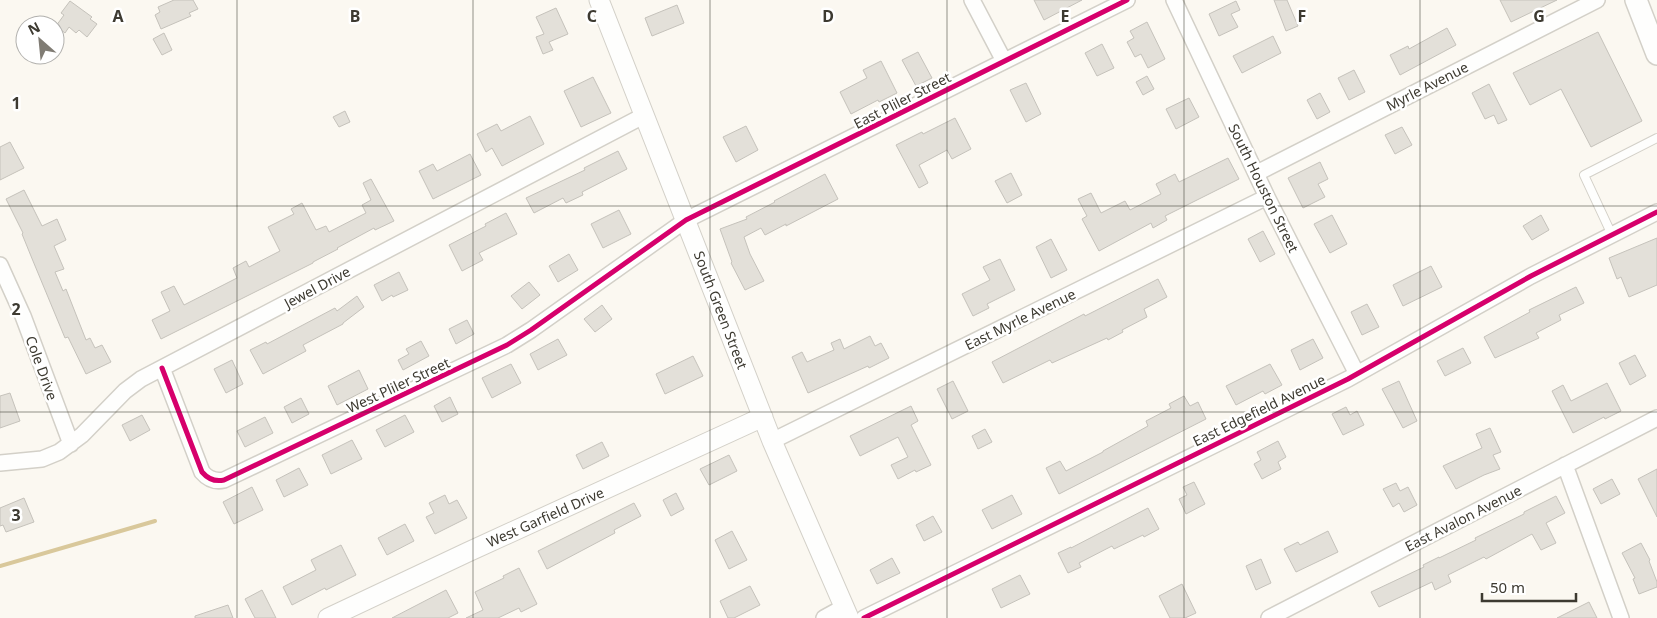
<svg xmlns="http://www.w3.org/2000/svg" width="1657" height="618" font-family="'Noto Sans',sans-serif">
  <rect width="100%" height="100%" fill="#fbf8f1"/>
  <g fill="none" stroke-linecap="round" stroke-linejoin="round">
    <!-- stream -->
    <path stroke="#d9c89b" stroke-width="4" d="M0 566 155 521"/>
  </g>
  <!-- building -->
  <path fill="#e3e0d9" stroke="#c5c2bb" d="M174 0H193L198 9 189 13 191 16 161 29 155 15 160 12 158 7Z
    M1034 0H1082L1044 20Z
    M1274 0H1287L1298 26 1286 31Z
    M1500 0H1557L1511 22Z
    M70 1 92 17 90 19 97 24 87 37 79 30 76 33 69 27 65 33 56 26 64 15 61 13Z
    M1236 1 1240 10 1231 14 1238 27 1219 36 1209 14Z
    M677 5 684 23 652 36 645 18Z
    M556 8 568 34 549 42 553 50 543 54 536 37 544 34 536 17Z
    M1147 22 1165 59 1148 68 1141 54 1135 57 1127 42 1134 38 1130 31Z
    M1447 28 1456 45 1400 75 1390 55 1408 46 1409 49Z
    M1598 32 1642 121 1591 147 1561 89 1530 105 1513 73Z
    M164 33 172 50 162 55 153 39Z
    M1273 36 1281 53 1242 73 1233 56Z
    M1102 44 1114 68 1097 76 1085 53Z
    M918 52 932 78 916 86 902 60Z
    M881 61 897 93 879 102 878 100 851 114 840 92 867 78 863 70Z
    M1354 70 1365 92 1349 100 1338 78Z
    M1147 76 1154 89 1143 95 1136 82Z
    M593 77 611 113 581 127 564 91Z
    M1026 83 1041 114 1026 122 1010 90Z
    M1489 84 1507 120 1498 124 1494 115 1485 119 1472 93Z
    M1320 93 1330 112 1317 119 1307 100Z
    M1189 98 1199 117 1176 129 1166 109Z
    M345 111 350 122 339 127 333 117Z
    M530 116 544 144 502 166 492 148 486 152 477 134 497 124 501 131Z
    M955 118 971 149 952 159 947 150 919 165 928 183 919 188 896 145 922 132 923 134Z
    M746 126 758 150 736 162 723 137Z
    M1402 127 1412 145 1395 154 1385 135Z
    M10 142 24 168 0 180V147Z
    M618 151 627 169 582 192 583 195 566 203 563 198 534 213 526 198 585 170 584 168Z
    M470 154 481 175 433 199 419 171 433 164 437 171Z
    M1228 158 1239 179 1165 216 1167 220 1153 228 1151 223 1099 251 1082 219 1087 216 1078 199 1091 193 1101 213 1125 201 1130 210 1161 194 1156 184 1175 174 1179 182Z
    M1320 162 1328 179 1318 184 1325 197 1303 208 1288 178Z
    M1011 173 1022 195 1007 203 995 181Z
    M825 174 838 199 786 226V224L765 235 761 228 744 237 750 254 764 281 745 290 731 263 732 262 720 229 747 219 746 217 775 202 774 201Z
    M371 179 394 221 375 230 374 228 337 248 338 249 313 262V263L161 339 152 320 170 311 161 292 174 286 184 305 237 278 233 268 246 261 249 267 280 251 268 227 294 214 291 209 302 203 316 230 326 226 329 232 366 213 362 205 371 200 363 183Z
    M24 190 42 226 57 219 66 240 54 246 64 269 55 272 63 291 66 289 86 340 90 338 95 348 102 345 111 362 86 374 68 337 65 338 33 261 22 234 23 233 6 199Z
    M619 210 631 234 603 248 591 224Z
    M506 213 517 234 479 253 483 260 462 271 449 245 486 226 485 224Z
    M1332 215 1347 244 1330 253 1314 224Z
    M1541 215 1549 230 1532 240 1523 226Z
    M1263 231 1275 254 1260 262 1248 239Z
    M1657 238V285L1629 297 1621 277 1617 279 1609 258Z
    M1051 239 1067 270 1051 278 1036 247Z
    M569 254 578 270 558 282 549 266Z
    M1000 259 1015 290 987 304 989 308 973 316 962 294 990 280 983 267Z
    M1431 266 1442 287 1403 306 1393 285Z
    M399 272 408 290 393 297 392 295 382 301 374 285Z
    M1158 279 1167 297 1144 309 1147 317 1122 330 1123 332 1108 340 1107 338 1052 363 1050 360 1003 383 992 362 1084 314 1085 316Z
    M529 282 540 295 522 309 511 296Z
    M1576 287 1584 303 1559 315 1561 320 1536 333 1539 338 1495 358 1484 337 1530 312 1529 310Z
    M357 296 364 307 343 323V324L303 345 306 351 263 374 250 350 266 342 267 344 335 308 337 311Z
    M1367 304 1379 327 1362 335 1351 312Z
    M602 305 612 319 595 332 584 319Z
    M467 320 474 334 456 344 449 329Z
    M870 336 875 346 881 343 889 358 869 368 868 366 808 393 792 357 802 352 807 362 834 350 831 343 840 339 844 349Z
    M558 339 567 355 538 370 530 354Z
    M1313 339 1323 358 1300 370 1291 350Z
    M421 341 429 356 403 370 398 360 409 354 406 349Z
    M1463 348 1471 363 1445 376 1437 361Z
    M1635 355 1646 376 1630 385 1619 363Z
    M693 356 703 376 665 394 656 374Z
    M232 360 243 384 226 393 214 369Z
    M511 364 521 383 492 398 482 378Z
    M1270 364 1282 385 1265 394 1263 391 1236 405 1226 386Z
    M359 370 368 389 337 405 328 386Z
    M953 381 968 411 952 419 937 389Z
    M1399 381 1417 421 1403 428 1382 389Z
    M1607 383 1621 411 1605 419 1604 417 1573 433 1552 391 1563 385 1571 401Z
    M10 393 20 421 0 428V396Z
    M1184 396 1190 406 1198 402 1206 419 1059 494 1046 468 1060 461 1066 471 1103 452V451L1148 426 1146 421 1171 408 1169 404Z
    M450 397 458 414 442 422 434 406Z
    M301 398 309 414 292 423 284 407Z
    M911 406 918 421 911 425 931 465 916 472 915 470 898 479 891 465 908 457 898 437 860 456 850 436Z
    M1346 407 1350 415 1357 411 1364 425 1343 435 1332 414Z
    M142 415 150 430 130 441 122 425Z
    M405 415 414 432 385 447 376 430Z
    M265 417 273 433 245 447 237 431Z
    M1490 428 1501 452 1493 455 1500 469 1484 475 1456 489 1443 466 1482 448 1476 434Z
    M985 429 992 442 978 449 972 436Z
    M352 440 362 459 331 474 322 455Z
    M1278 441 1286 457 1278 462 1281 469 1262 479 1254 464 1261 460 1257 452Z
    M602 442 609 456 583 469 576 455Z
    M729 455 737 471 709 485 700 469Z
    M299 468 308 485 284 497 276 480Z
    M1657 469V517L1638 479Z
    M1612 479 1620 494 1601 504 1593 489Z
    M1194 482 1205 504 1186 514 1179 499 1187 495 1183 487Z
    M1396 483 1400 491 1408 487 1417 505 1404 512 1399 503 1393 507 1383 489Z
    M252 487 263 510 234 524 223 502Z
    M676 493 684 509 671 516 663 500Z
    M445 495 449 504 457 500 467 518 435 534 426 517 434 513 429 503Z
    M1012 495 1022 514 992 529 982 510Z
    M1556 496 1565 513 1546 523 1556 543 1541 550 1532 534 1486 559 1484 557 1448 575 1451 582 1435 590 1432 582 1379 607 1371 592 1424 567 1423 565 1439 557V558L1476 540 1475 538 1524 514V512Z
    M24 498 34 522 6 532 3 525 0 526V508Z
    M634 503 641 516 614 530 615 533 547 569 538 551Z
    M1148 508 1159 529 1144 537 1143 535 1114 549 1112 546 1079 563 1081 567 1068 573 1058 553 1071 547V548Z
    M933 516 942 532 924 541 916 525Z
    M405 524 414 541 387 555 378 538Z
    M732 531 747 560 729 569 715 540Z
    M1328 531 1338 552 1296 572 1284 549 1298 542 1300 545Z
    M1641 543 1650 560 1649 561 1657 582V587L1639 594 1633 579 1635 578 1622 553Z
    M341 545 356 575 326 590 325 588 292 605 283 587 316 570 311 560Z
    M892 558 900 573 877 584 870 570Z
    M1261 559 1271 583 1256 590 1246 566Z
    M519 568 537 604 521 612 519 608 498 618H466L483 610 475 592 504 578 503 576Z
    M1020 575 1030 594 1001 608 992 589Z
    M1182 584 1196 613 1185 618H1170L1159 596Z
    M750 586 760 605 734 618H728L720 601Z
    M262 590 276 618H255L245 599Z
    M446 590 458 613 448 618H392Z
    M1589 602 1597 618H1557Z
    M228 605 233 618H195V616Z"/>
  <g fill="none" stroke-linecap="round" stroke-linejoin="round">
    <!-- service casing -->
    <g stroke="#d3d0c8" stroke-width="10">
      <path id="service" d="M1612 235 1584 175 1657 138"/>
    </g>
    <!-- minor casing -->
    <g stroke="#d3d0c8" stroke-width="18">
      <path id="minor" d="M972 0 1004 61
        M1174 0 1267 197 1357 374
        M1257 173 1597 0
        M0 265 23 316 71 444
        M162 368 202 472C208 479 215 482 224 480L507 345 531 330 686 220 1127 0
        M772 441 1267 197
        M0 463 42 459 59 452 82 435 125 391 141 379 645 115
        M1565 465 1621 618
        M824 618 844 607
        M864 618 1348 379 1531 276 1657 212
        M1269 618 1657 418"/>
    </g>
    <!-- tertiary casing -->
    <g stroke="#d3d0c8" stroke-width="21">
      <path id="tertiary" d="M599 0 772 441 849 618
        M328 618 468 552 763 417"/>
    </g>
    <!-- secondary casing -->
    <g stroke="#d3d0c8" stroke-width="24">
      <path id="secondary" d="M1636 0 1657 54"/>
    </g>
    <!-- service -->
    <use href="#service" stroke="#fefefd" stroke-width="8"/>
    <!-- minor -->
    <use href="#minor" stroke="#fefefd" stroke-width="15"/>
    <!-- tertiary -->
    <use href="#tertiary" stroke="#fefefd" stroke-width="19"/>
    <!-- secondary -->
    <use href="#secondary" stroke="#fefefd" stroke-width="21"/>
    <!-- cycleway casing -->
    <g stroke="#fff" stroke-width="8">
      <path id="cycleway" d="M162 368 202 472C208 479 215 482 224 480L507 345 531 330 686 220 1127 0
        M864 618 1348 379 1531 276 1657 212"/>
    </g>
    <!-- cycleway -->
    <use href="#cycleway" stroke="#d6006c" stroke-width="5"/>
  </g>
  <!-- grid -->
  <path fill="none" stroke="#3d3a31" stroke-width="1" stroke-opacity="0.55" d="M237 0V618M473 0V618M710 0V618M947 0V618M1184 0V618M1420 0V618M0 206H1657M0 412H1657"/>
  <g text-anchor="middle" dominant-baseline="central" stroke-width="5" stroke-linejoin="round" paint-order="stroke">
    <!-- street labels -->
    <g font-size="14" fill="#3d3a31" stroke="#fff">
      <text transform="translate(1427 86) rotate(-27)">Myrle Avenue</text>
      <text transform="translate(902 100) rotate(-27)">East Pliler Street</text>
      <text transform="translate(1264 188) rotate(64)">South Houston Street</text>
      <text transform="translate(317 287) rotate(-28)">Jewel Drive</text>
      <text transform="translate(721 310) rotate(69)">South Green Street</text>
      <text transform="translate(1020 319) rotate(-26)">East Myrle Avenue</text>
      <text transform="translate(42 368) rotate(70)">Cole Drive</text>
      <text transform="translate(398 385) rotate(-25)">West Pliler Street</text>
      <text transform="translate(1259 410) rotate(-26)">East Edgefield Avenue</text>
      <text transform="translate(545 517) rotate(-24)">West Garfield Drive</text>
      <text transform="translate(1463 518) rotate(-27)">East Avalon Avenue</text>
    </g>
  </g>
  <g font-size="16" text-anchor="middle" font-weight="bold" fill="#3d3a31" stroke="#fff" stroke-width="5" stroke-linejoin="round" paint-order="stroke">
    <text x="118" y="22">A</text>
    <text x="355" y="22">B</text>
    <text x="592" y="22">C</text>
    <text x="828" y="22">D</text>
    <text x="1065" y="22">E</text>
    <text x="1302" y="22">F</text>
    <text x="1539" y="22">G</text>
    <text x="16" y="109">1</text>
    <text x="16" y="315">2</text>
    <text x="16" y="521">3</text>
  </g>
  <!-- north arrow -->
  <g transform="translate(40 40) rotate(333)"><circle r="24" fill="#ffffff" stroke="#b1b0ad"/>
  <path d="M0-4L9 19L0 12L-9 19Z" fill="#807c74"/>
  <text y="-8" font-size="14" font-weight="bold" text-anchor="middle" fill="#3d3a31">N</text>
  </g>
  <!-- scale -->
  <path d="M1482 593v8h94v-8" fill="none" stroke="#3d3a31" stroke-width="2.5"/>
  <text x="1490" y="593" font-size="15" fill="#3d3a31" stroke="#ffffff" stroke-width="4" paint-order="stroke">50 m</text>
</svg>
